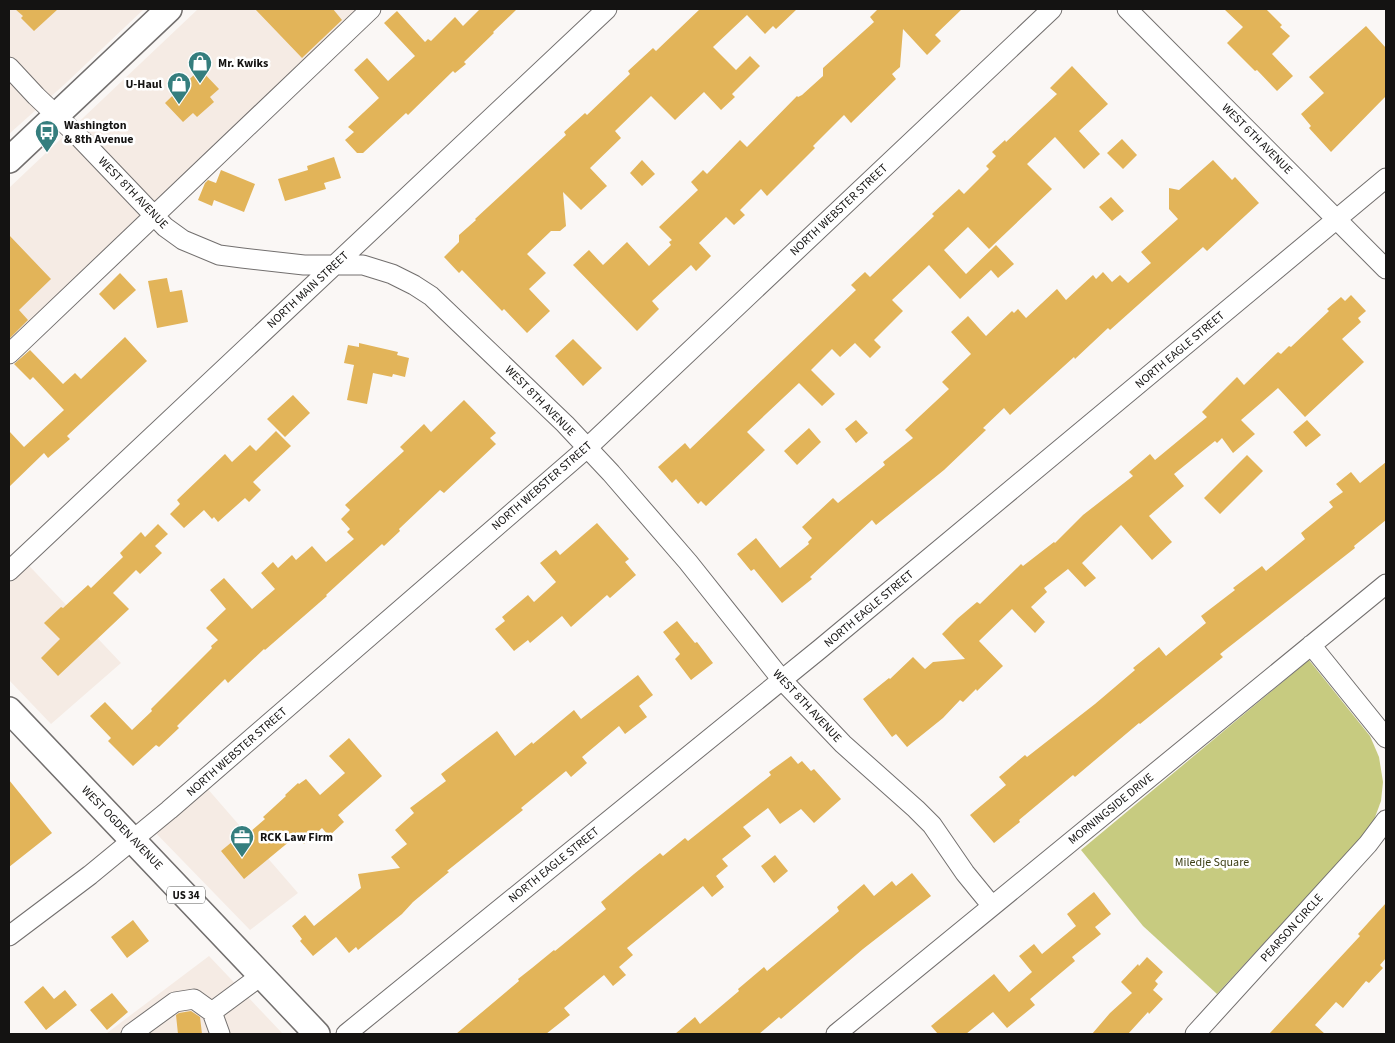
<svg xmlns="http://www.w3.org/2000/svg" width="1395" height="1043" font-family="'Source Sans 3',sans-serif">
  <rect width="100%" height="100%" fill="#faf7f5"/>
  <!-- built -->
  <path fill="#f5ebe4" d="M9 9H144L66 83 9 134Z
    M198 9H373L9 355V188Z
    M19 555 121 663 51 724 9 680V564Z
    M200 780 298 893 250 930 148 825Z
    M209 956 283 1034H108L107 1033Z"/>
  <!-- green -->
  <path fill="#c7cb80" d="M1309 660 1370 736 1379 757 1383 782 1381 801 1374 820 1359 840 1217 994 1143 926 1081 850Z"/>
  <!-- building -->
  <path fill="#e2b459" d="M15 9H58L34 31 21 18 23 16Z
    M255 9H333L342 20 302 58Z
    M480 9H517L493 32 494 33 464 62 466 64 455 73 453 71 408 115 406 113 363 153H357L345 140 354 132 348 127 379 98 354 70 367 58 388 81 415 56 384 23 397 11 425 42 428 39 431 41 455 17 463 26Z
    M700 9H797L776 29 773 26 765 34 747 15 713 47 736 70 750 56 760 66 732 94 735 97 721 110 704 92 675 120 651 96 615 131 621 138 590 168 607 186 581 210 563 192 566 226 560 231H551L527 254 546 273 529 289 550 311 527 333 504 309 502 311 462 270 459 273 444 257 459 242V235L476 220 475 219 566 135 564 132 585 113 587 115 630 74 628 71 653 48 656 51Z
    M878 9H962L935 35 941 41 927 55 903 29 900 67 892 74 896 79 851 123 844 115 813 146 815 148 767 196 761 189 740 210 745 215 734 225 726 217 699 243 711 256 696 271 691 265 652 301 659 309 637 331 573 265 589 250 603 265 627 242 649 266 671 245 669 242 672 240 659 227 698 190 691 182 703 170 707 174 740 140 747 147 797 96 798 97 802 95 823 76V68L874 22 870 17Z
    M1224 9H1266L1282 25 1280 27 1290 36 1272 54 1293 76 1277 91 1257 70 1255 71 1227 43 1243 27Z
    M1366 26 1386 48V96L1331 152 1309 128 1311 126 1301 114 1324 93 1309 77Z
    M1072 66 1108 104 1079 131 1100 154 1084 169 1055 137 1027 164 1052 189 989 249 968 227 944 250 966 274 996 245 1014 264 998 278 991 270 960 299 929 265 892 300 903 311 874 340 881 347 870 358 855 343 840 357 832 349 811 370 835 394 822 406 799 383 747 432 765 450 706 506 701 501 698 504 676 479 672 483 658 467 685 443 690 449 856 290 851 285 865 272 870 277 934 216 932 214 959 189 964 194 989 169 986 166 996 156 992 152 1005 140 1006 142 1057 94 1050 88Z
    M200 69 219 89 210 97 214 102 197 117 193 113 183 122 165 103Z
    M1122 139 1137 155 1123 169 1107 153Z
    M334 157 341 178 324 183 326 189 285 201 278 179 308 170 307 166Z
    M642 160 655 174 642 186 630 173Z
    M1213 160 1232 180 1235 177 1259 203 1207 251 1203 247 1110 330 1108 328 1075 359 1074 357 1010 415 1004 408 983 428 986 430 944 470 876 525 872 520 810 577 812 579 782 603 754 569 751 571 737 554 756 538 780 568 809 544 808 542 812 538 802 527 833 498 838 503 885 465 883 462 913 438 905 430 949 389 942 382 971 354 951 332 968 316 986 336 1012 311 1014 313 1018 309 1026 318 1057 289 1066 300 1093 275 1096 279 1103 272 1112 282 1120 275 1128 283 1151 263 1141 252 1178 219 1169 209V188L1179 190Z
    M221 170 255 184 244 212 214 200 212 206 198 200 205 183 208 180 216 183Z
    M1111 197 1124 211 1112 221 1099 207Z
    M9 235 51 279 19 310 28 320 9 339Z
    M120 273 136 290 114 310 99 294Z
    M167 278 170 292 182 290 188 322 157 328 148 281Z
    M1351 295 1366 311 1358 318 1361 322 1342 339 1364 362 1305 417 1278 388 1241 420 1255 434 1233 453 1222 438 1217 443 1215 441 1174 474 1184 486 1149 516 1172 542 1152 560 1121 525 1082 563 1096 578 1085 587 1068 569 1044 588 1047 592 1031 607 1045 622 1035 633 1012 609 979 641 1003 666 977 691 976 689 963 702 960 700 943 718 907 747 896 734 892 737 863 699 889 678 890 679 913 657 925 669 933 662 965 659 942 634 957 619 977 602 980 604 1021 564 1023 566 1054 542 1055 543 1083 515 1133 476 1129 472 1150 454 1155 460 1207 417 1202 412 1237 377 1244 385 1278 352 1281 354 1289 346 1291 347 1329 311 1327 309 1341 297 1345 301Z
    M125 337 147 361 67 436 70 439 48 458 44 453 9 487V431L24 447 64 410 33 377 30 380 14 364 30 350 63 384 75 373 81 379Z
    M573 339 602 368 583 386 555 356Z
    M359 343 398 352 397 355 409 358 405 377 393 374 392 377 373 373 367 404 347 400 354 365 344 363 348 345 359 347Z
    M293 395 310 413 285 437 267 419Z
    M464 400 496 433 490 438 496 444 444 493 440 490 399 529 400 531 384 546 382 544 326 595 327 596 265 650 264 649 228 683 225 679 183 720 177 726 179 728 159 747 156 745 133 766 108 741 111 738 90 716 105 702 132 730 152 711 151 709 212 648 211 646 218 640 206 628 226 609 210 590 224 578 252 609 275 589 261 573 273 562 278 568 292 555 296 560 312 546 326 562 354 539 347 532 350 529 341 519 350 510 345 505 404 451 400 447 424 424 431 432Z
    M856 420 868 433 856 443 845 429Z
    M1307 420 1321 435 1306 447 1293 432Z
    M809 428 821 442 797 465 784 451Z
    M276 431 291 446 253 482 261 490 249 502 245 498 218 522 214 517 212 519 204 510 184 528 170 514 180 504 177 500 225 454 232 462 250 445 256 451Z
    M1247 455 1263 471 1220 514 1204 498Z
    M1386 462V520L1354 546 1355 548 1220 654 1223 657 1140 724 1139 723 1075 777 1073 775 1019 820 1020 822 994 843 970 815 1006 785 999 777 1025 755 1027 757 1095 704 1135 670 1133 668 1159 647 1166 656 1206 623 1201 616 1235 590 1233 588 1262 566 1266 571 1305 539 1301 533 1333 507 1329 502 1343 492 1336 484 1351 472 1360 483Z
    M597 523 629 559 625 562 636 575 610 598 607 595 571 627 562 616 530 643 528 640 514 651 495 629 505 621 502 617 528 595 534 602 556 582 540 563 556 550 560 555Z
    M158 524 168 534 155 546 162 553 140 574 136 570 113 593 129 609 58 676 41 658 60 639 44 623 61 607 63 608 88 585 91 588 123 557 120 553 141 532 145 537Z
    M677 621 695 643 697 642 713 663 691 680 675 659 680 654 663 632Z
    M638 675 653 695 639 706 647 717 625 734 619 726 582 757 587 763 571 777 566 771 521 808 523 810 447 871 449 872 413 902 402 914 358 950 356 947 349 953 336 937 313 956 300 941 302 939 292 926 305 915 314 926 361 888 358 874 400 868 391 857 407 844 395 830 414 813 410 808 446 781 441 774 497 731 515 756 532 742 533 744 574 710 581 719Z
    M349 738 382 776 338 815 344 822 329 836 322 828 304 844 296 836 244 879 221 851 239 836 242 839 265 819 263 817 286 796 285 795 298 783 299 784 306 779 320 795 345 773 329 756Z
    M791 756 798 764 802 761 811 771 814 769 841 799 814 823 801 809 780 824 768 808 743 827 751 836 722 859 728 866 716 876 724 887 712 897 703 886 627 948 633 955 619 967 626 975 613 986 604 975 564 1008 570 1015 546 1034H456L506 992 519 981 518 979 532 968 554 950 555 951 606 909 601 902 634 874 660 853 663 856 685 838 688 841 771 775 769 772Z
    M9 780 52 833 9 867Z
    M775 855 788 871 774 883 761 866Z
    M912 873 931 896 863 949 781 1019 779 1017 759 1034H675L695 1017 700 1024 739 991 738 989 764 967 767 971 839 911 837 907 864 884 874 896 892 881 896 886Z
    M1094 892 1111 914 1095 927 1101 934 1072 957 1075 961 1030 999 1035 1005 1007 1028 993 1012 966 1034H938L931 1026 994 974 1009 992 1032 972 1019 956 1034 944 1042 954 1076 926 1067 914Z
    M1386 903V958L1380 965 1383 968 1369 983 1366 981 1343 1008 1336 1002 1315 1025 1325 1034H1269L1360 936 1358 934Z
    M133 920 149 941 127 958 111 937Z
    M1147 957 1163 972 1155 981 1158 984 1153 990 1163 999 1149 1014 1148 1012 1128 1034H1092L1110 1013 1132 993 1121 982 1138 964 1139 966Z
    M43 986 54 999 65 990 77 1005 46 1030 24 1002Z
    M112 993 128 1012 107 1030 90 1010Z
    M191 1011 200 1017 202 1034H178L176 1015 179 1013Z"/>
  <g fill="none" stroke-linecap="round" stroke-linejoin="round">
    <!-- minor casing -->
    <g stroke="#726f6e" stroke-width="21">
      <path id="minor" d="M1127 9 1386 269
        M9 67 36 96 78 136 165 227 183 240 219 255 242 258 304 265H363L392 274 414 285 431 296 565 424 611 473 688 562 782 680 843 744 916 809 932 825 965 873 992 906
        M9 354 371 9
        M9 571 607 9
        M1311 645 1386 738
        M9 936 90 875 169 810 587 448 1052 9
        M131 1034 175 1002 194 999 212 1012
        M220 1034 212 1012 262 975
        M346 1034 820 649 1386 178
        M836 1034 1386 584
        M1195 1034 1368 844 1386 820"/>
    </g>
    <!-- major casing -->
    <g stroke="#726f6e" stroke-width="28">
      <path id="major" d="M9 160 169 9
        M9 710 317 1034"/>
    </g>
    <!-- minor -->
    <use href="#minor" stroke="#fff" stroke-width="19"/>
    <!-- major -->
    <use href="#major" stroke="#fff" stroke-width="25"/>
  </g>
  <!-- icons -->
  <defs>
    <g id="shop-pin" transform="scale(1.25)"><path d="M0 17L-7.5 6A9.5 9.5 0 1 1 7.5 6Z" fill="#357e7e" stroke="#fff"/><path d="M-5-2.5h2.3a2.7 3.5 0 0 1 5.4 0H5L5.5 6h-11ZM-1.5-2.5h3a1.5 2.3 0 0 0-3 0Z" fill="#fff"/></g>
    <g id="bus-pin" transform="scale(1.25)"><path d="M0 17L-7.5 6A9.5 9.5 0 1 1 7.5 6Z" fill="#357e7e" stroke="#fff"/><path d="M-5-6H5V4H4V6H2V4H-2V6H-4V4H-5ZM-3.5-4V0h7V-4ZM-3.5 1.2v1.5H-2V1.2ZM2 1.2v1.5H3.5V1.2Z" fill="#fff"/></g>
    <g id="office-pin" transform="scale(1.25)"><path d="M0 17L-7.5 6A9.5 9.5 0 1 1 7.5 6Z" fill="#357e7e" stroke="#fff"/><path d="M-6-3h4V-5.5h4V-3h4V5H-6ZM-1-4.5V-3h2v-1.5ZM-6 0V1H6V0Z" fill="#fff"/></g>
  </defs>
  <g fill-rule="evenodd">
    <use href="#shop-pin" x="200" y="63"/>
    <use href="#shop-pin" x="179" y="84"/>
    <use href="#bus-pin" x="47" y="132"/>
    <use href="#office-pin" x="242" y="837"/>
  </g>
  <g text-anchor="middle" dominant-baseline="central" stroke-width="5" stroke-linejoin="round" paint-order="stroke">
    <!-- shield labels -->
    <rect fill="#fff" stroke="#5a5a59" stroke-width="1" x="167" y="886.5" width="38" height="17" rx="4"/>
    <g font-size="11" font-weight="bold" fill="#141312">
      <text x="186" y="895">US 34</text>
    </g>
    <!-- poi labels -->
    <g font-size="12" font-weight="bold" fill="#141312" stroke="#fff" text-anchor="start">
      <text x="218" y="63">Mr. Kwiks</text>
      <text x="162" y="84" text-anchor="end">U-Haul</text>
      <text x="64" y="125">Washington<tspan x="64" dy="14">&amp; 8th Avenue</tspan></text>
      <text x="260" y="837">RCK Law Firm</text>
    </g>
    <!-- street labels -->
    <g font-size="12" fill="#141312" stroke="#fff">
      <text transform="translate(1257 139) rotate(45)">WEST 6TH AVENUE</text>
      <text transform="translate(133 193) rotate(46)">WEST 8TH AVENUE</text>
      <text transform="translate(839 210) rotate(-43)">NORTH WEBSTER STREET</text>
      <text transform="translate(308 290) rotate(-43)">NORTH MAIN STREET</text>
      <text transform="translate(1180 350) rotate(-40)">NORTH EAGLE STREET</text>
      <text transform="translate(540 401) rotate(45)">WEST 8TH AVENUE</text>
      <text transform="translate(542 486) rotate(-41)">NORTH WEBSTER STREET</text>
      <text transform="translate(869 609) rotate(-40)">NORTH EAGLE STREET</text>
      <text transform="translate(807 706) rotate(47)">WEST 8TH AVENUE</text>
      <text transform="translate(237 752) rotate(-41)">NORTH WEBSTER STREET</text>
      <text transform="translate(1111 809) rotate(-39)">MORNINGSIDE DRIVE</text>
      <text transform="translate(122 828) rotate(46)">WEST OGDEN AVENUE</text>
      <text transform="translate(554 865) rotate(-39)">NORTH EAGLE STREET</text>
      <text transform="translate(1292 928) rotate(-48)">PEARSON CIRCLE</text>
    </g>
    <!-- park labels -->
    <g font-size="12" fill="#3c3e15" stroke="#fff">
      <text x="1212" y="862">Miledje Square</text>
    </g>
  </g>
  <!-- border -->
  <rect width="1395" height="1043" fill="none" stroke="#141312" stroke-width="20"/>
</svg>
